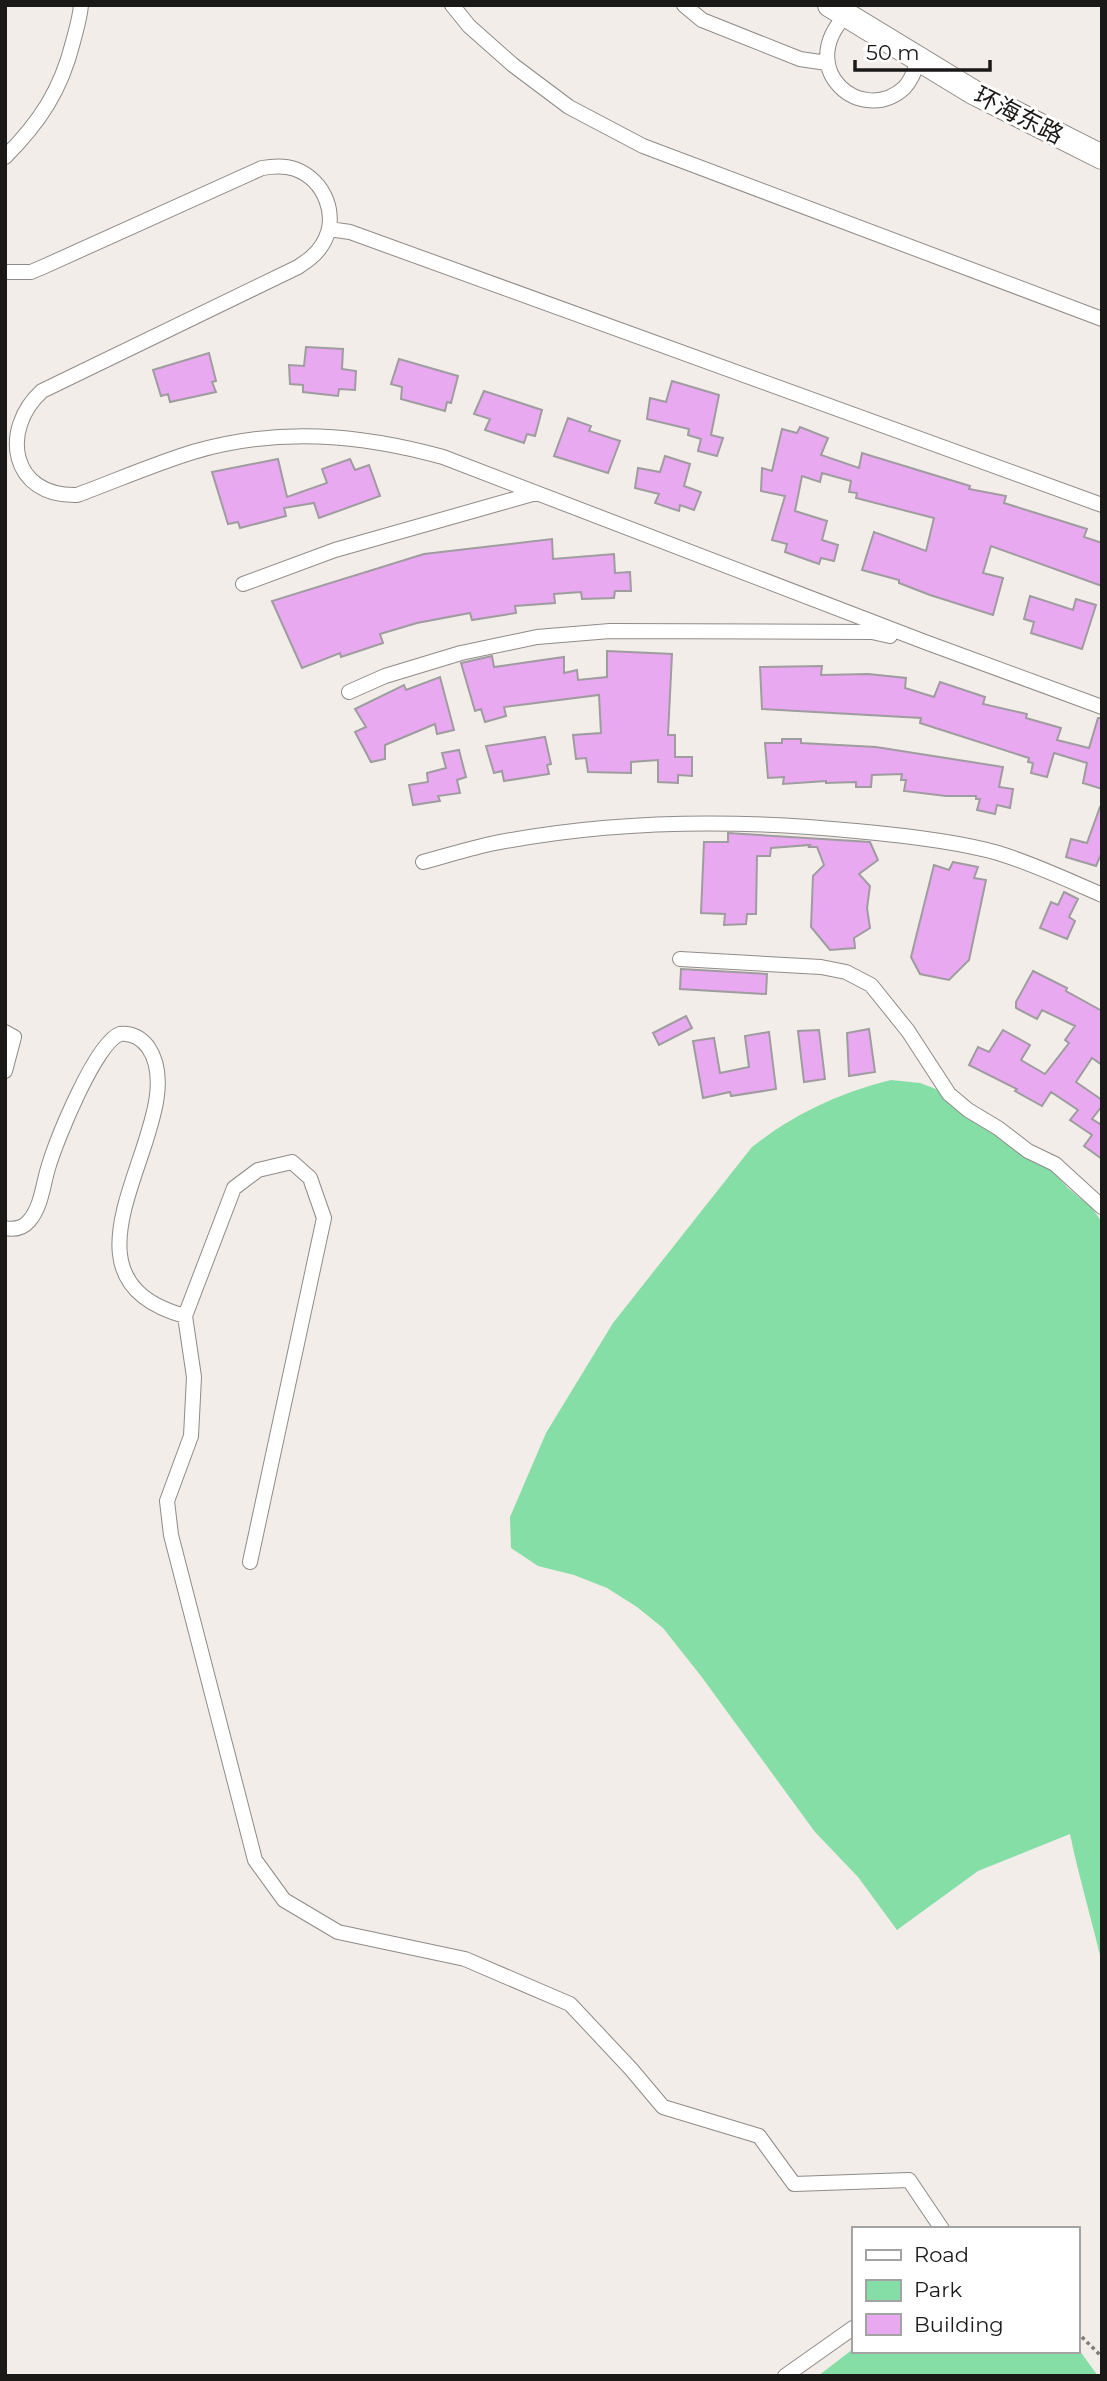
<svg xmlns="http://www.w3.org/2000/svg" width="1107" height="2381" font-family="Montserrat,'Noto Sans SC',sans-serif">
  <rect width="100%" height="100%" fill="#f2ede9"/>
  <!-- green -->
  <path fill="#85dea6" d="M891 1080 920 1083 949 1094 1026 1142 1068 1188 1092 1208 1102 1222V1964C1092 1920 1079 1878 1070 1834L978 1871 897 1930 858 1877 815 1832 701 1676 663 1628 637 1607 607 1588 574 1575 538 1566 511 1548 510 1517 546 1433 613 1323 752 1147C794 1114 839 1093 891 1080Z
    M1077 2347 1098 2376H818L853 2349V2351H1077Z"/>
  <!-- building -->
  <path fill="#e8a9f0" stroke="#9f9ca0" stroke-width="2" d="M306 347 343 349 342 369 356 371 355 390 339 389 338 396 303 392V385L290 384 289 365 304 366Z
    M209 353 216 381 212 382 216 392 170 402 168 394 161 396 153 370Z
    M399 359 458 376 451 403 447 402 445 411 401 399 402 387 391 384Z
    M672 381 719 395 711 435 723 438 717 456 698 451 701 439 688 435 689 429 647 419 650 398 666 402Z
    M484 391 542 410 535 436 527 434 524 443 485 430 490 419 474 414Z
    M568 418 591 426 589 431 620 441 608 473 554 456Z
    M800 427 828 438 821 455 859 468 862 453 970 486 969 489 1006 496 1004 503 1087 529 1084 537 1102 543V586L991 546 983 573 1003 578 993 615 930 595 899 583V580L862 570 874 532 926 551 934 518 856 498 857 493 849 492 851 481 822 473 820 482 802 476 795 511 827 521 822 540 838 545 834 561 821 558 819 564 785 552 787 544 772 540 785 496 761 491 762 468 772 471 782 429 797 433Z
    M665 456 690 464 684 486 701 492 694 510 680 505 679 511 655 503 659 494 635 488 638 468 660 472Z
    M278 459 287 497 327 483 322 469 350 459 355 470 369 465 380 496 319 518 314 503 284 508 286 516 240 528 238 522 228 524 212 472Z
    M552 539 553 559 614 554 615 573 630 572 631 591H615L614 598 582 599 581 592 554 594 555 603 515 606 516 613 472 620 470 613 417 623 380 634 383 643 341 657 340 653 302 668 272 601 424 554Z
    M1030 596 1073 610 1076 599 1096 605 1082 649 1031 633 1034 622 1024 619Z
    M607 651 672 654 668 735H675V757H692V776L678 775V783L658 782V760L631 762V773L588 772 586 758 576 759 573 735 601 733 599 695 504 707 506 716 485 722 481 709 475 711 461 663 492 656 494 667 564 657V673L577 670 578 680 607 677Z
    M822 666 821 675 868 674 906 678 905 688 934 697 940 682 985 697 983 704 1027 714 1026 718 1061 728 1057 740 1089 748 1098 718H1102V789L1083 783 1087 763 1054 753 1047 777 1031 773 1033 763 1028 762 1029 758 920 723 921 718 762 709 760 667Z
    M440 677 454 730 437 734 435 724 385 745V759L371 762 355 732 366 727 355 709 404 685 406 690Z
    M545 737 551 764 547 765 549 774 504 781 502 771 494 773 486 746Z
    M782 739H801V743L876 747 1003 767 999 787 1013 789 1010 808 997 805 995 814 977 810 980 799H976V796H946L904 791 906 780H901L902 774 872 775 871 787H856V782L826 783V781L783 784 784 777 768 778 765 743H782Z
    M459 750 466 777 457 780 460 793 438 796 440 801 413 805 409 785 428 782 427 773 446 768 442 753Z
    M1100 807H1102V852L1096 866 1066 857 1071 839 1087 843Z
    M728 833 870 842 878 860 859 874 870 886 867 908 870 928 854 938 855 948 830 950 811 927 813 876 824 865 817 847H809L810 845 771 848 770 856H757L756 914H747L746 924 724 925 725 914 701 913 704 842H728Z
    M953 862 978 867 974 878 986 880 969 960 949 980 920 974 911 957 934 865 949 870Z
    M1064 892 1078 899 1069 917 1075 921 1067 939 1040 928 1051 902 1058 905Z
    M681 969 767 974 766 994 680 989Z
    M1033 971 1067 988 1066 991 1102 1011V1065L1092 1058 1076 1082 1102 1100V1106L1092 1119 1100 1124 1102 1122V1159L1084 1146 1092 1135 1070 1120 1078 1110 1051 1092 1042 1106 1015 1091 1017 1089 969 1065 978 1047 989 1052 1003 1030 1030 1045 1021 1060 1045 1074 1069 1043 1065 1040 1075 1026 1042 1010 1037 1019 1016 1008V1002Z
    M686 1016 692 1028 659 1045 653 1033Z
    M869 1029 875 1072 849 1076 847 1033Z
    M819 1030 825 1079 804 1082 798 1031Z
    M769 1032 776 1089 731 1096 730 1092 703 1098 693 1041 714 1038 720 1073 749 1067 745 1036Z"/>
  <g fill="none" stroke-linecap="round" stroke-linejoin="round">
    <!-- minor casing -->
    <g stroke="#908b88" stroke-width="16">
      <path id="minor" d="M452 5 469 26 513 65 569 107 643 146 1102 319
        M684 5 702 20 800 59 827 63
        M846 15C794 70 862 126 904 88 912 80 915 69 919 59
        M5 157C40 122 61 90 73 42 76 30 80 18 81 5
        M329 229 350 232 1102 505
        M5 272H31L45 266 262 168C273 166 284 165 295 169 325 180 340 217 322 245 316 255 307 261 298 267L42 391C0 429 10 497 77 495 115 481 154 464 193 452 278 427 359 434 443 457L925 642 1102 707
        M243 584 335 550 536 493
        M349 692 385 676 461 653 537 637 610 631 872 632 890 636
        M423 862C445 856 468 849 490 844 609 820 736 819 856 831 900 835 956 841 998 853 1034 864 1068 880 1102 895
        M680 959 821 967 846 972 871 985 908 1031 949 1094 968 1110 998 1128 1028 1151 1055 1164 1102 1207
        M5 1032 14 1037 5 1071
        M5 1228C15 1230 23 1228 29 1221 42 1206 43 1183 49 1165 57 1139 96 1042 120 1034 131 1033 141 1038 148 1047 198 1119 34 1275 185 1316
        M250 1562 324 1218 310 1178 292 1162 258 1170 234 1188 185 1316 194 1377 191 1436 167 1501 171 1535 255 1860 284 1900 338 1932 465 1959 570 2004 631 2069 663 2107 759 2136 794 2184 909 2180 942 2229
        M785 2376 853 2328"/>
    </g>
    <!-- trunk casing -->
    <g stroke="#908b88" stroke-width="26">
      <path id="trunk" d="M830 5 973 92 1102 157"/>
    </g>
    <!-- path -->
    <path stroke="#7e7b78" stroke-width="3.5" stroke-dasharray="3.5 3.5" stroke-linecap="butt" d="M1077 2332 1102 2357"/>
    <!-- minor -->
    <use href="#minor" stroke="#fff" stroke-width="14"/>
    <!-- trunk -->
    <use href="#trunk" stroke="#fff" stroke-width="24"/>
  </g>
  <g text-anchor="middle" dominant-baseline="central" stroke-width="6" stroke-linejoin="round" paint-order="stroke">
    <!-- street labels -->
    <g font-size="24" fill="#1b1918" stroke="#fff">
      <text transform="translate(1019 115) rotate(27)">环海东路</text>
    </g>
  </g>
  <!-- border -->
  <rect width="1107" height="2381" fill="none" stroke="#1b1918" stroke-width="14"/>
  <!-- legend -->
  <rect x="852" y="2227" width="228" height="126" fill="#ffffff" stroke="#a4a3a3" stroke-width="2"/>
  <rect x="866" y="2250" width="35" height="10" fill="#ffffff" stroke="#a4a3a3" stroke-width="2"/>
  <text x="914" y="2262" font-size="21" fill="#1b1918">Road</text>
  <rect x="866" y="2280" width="35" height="21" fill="#85dea6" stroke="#a4a3a3" stroke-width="2"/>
  <text x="914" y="2297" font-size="21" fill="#1b1918">Park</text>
  <rect x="866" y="2314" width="35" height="21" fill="#e8a9f0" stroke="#a4a3a3" stroke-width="2"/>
  <text x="914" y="2332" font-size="21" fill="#1b1918">Building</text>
  <!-- scale -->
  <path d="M855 60v10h135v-10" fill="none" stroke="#1b1918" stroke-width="3.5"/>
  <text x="866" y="60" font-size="21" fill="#1b1918" stroke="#ffffff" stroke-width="5" paint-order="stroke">50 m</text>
</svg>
